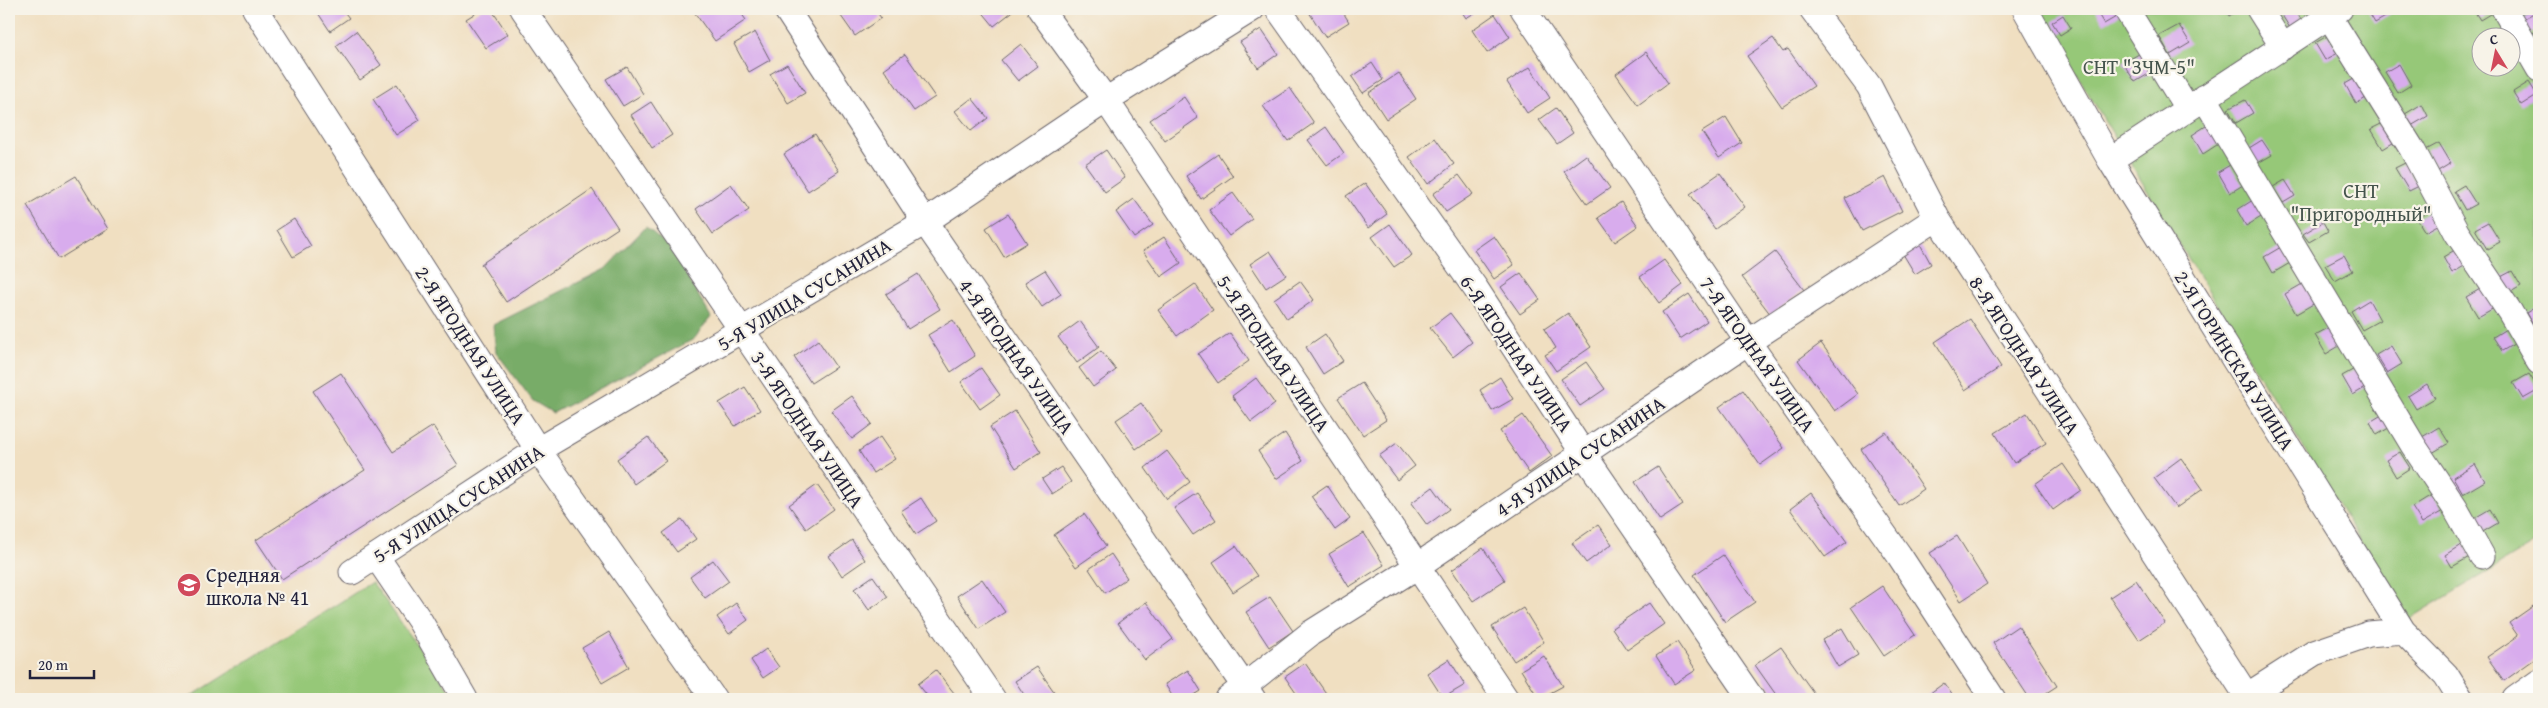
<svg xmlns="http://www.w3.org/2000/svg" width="2548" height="708" font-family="'Gentium Book Plus',serif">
  <rect width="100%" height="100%" fill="#f7f3e8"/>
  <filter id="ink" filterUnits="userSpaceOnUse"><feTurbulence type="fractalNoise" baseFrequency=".02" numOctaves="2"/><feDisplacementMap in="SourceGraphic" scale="10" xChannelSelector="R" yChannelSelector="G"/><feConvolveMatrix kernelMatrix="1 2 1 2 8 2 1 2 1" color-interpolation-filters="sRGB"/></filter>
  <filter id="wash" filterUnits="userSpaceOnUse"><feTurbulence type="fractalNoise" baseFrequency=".0096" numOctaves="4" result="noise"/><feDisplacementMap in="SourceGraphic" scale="20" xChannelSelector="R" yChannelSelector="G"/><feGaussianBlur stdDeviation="1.12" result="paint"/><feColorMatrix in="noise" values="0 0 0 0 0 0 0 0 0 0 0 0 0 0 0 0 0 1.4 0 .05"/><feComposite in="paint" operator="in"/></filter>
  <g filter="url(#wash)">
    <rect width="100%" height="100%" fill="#f0dfc1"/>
    <!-- green -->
    <path fill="#96c878" stroke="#5c755a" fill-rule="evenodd" d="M2037 9H2539V540L2408 620ZM2480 38H2510V68H2480Z
      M372 582 456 699H187Z"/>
    <!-- forest -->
    <path fill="#78ac68" stroke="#4d6752" d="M646 227 670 247 711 317 694 339 553 413 533 401 496 352 493 325 605 269Z"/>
    <g id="blocks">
      <!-- building -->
      <path fill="#d8aced" d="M318 9H342L349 18 330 31 316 10Z
        M482 9H491L508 34 486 48 466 19Z
        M692 9H738L746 20 715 41Z
        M836 9H875L881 18 855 36Z
        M980 9H1010L1012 12 994 26Z
        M1307 9H1341L1349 22 1325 37Z
        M1460 9H1481L1466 18Z
        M2095 9H2121L2123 13 2104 24Z
        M2225 9H2240L2229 16Z
        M2278 9H2295L2302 21 2290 28Z
        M2372 9H2393L2394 12 2375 23 2368 11Z
        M2473 9H2494L2495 11 2480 20Z
        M2539 10V29L2531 34 2523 19Z
        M1495 14 1510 37 1487 53 1472 30Z
        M2063 15 2071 28 2060 35 2052 22Z
        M2179 25 2190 43 2170 55 2159 36Z
        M1261 29 1278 54 1258 68 1240 42Z
        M356 31 381 65 360 80 336 46Z
        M755 32 770 60 749 72 734 44Z
        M2329 35 2340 52 2325 60 2315 43Z
        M1773 38 1783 52 1788 49 1814 86 1782 107 1747 56Z
        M1021 44 1038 66 1018 81 1001 60Z
        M2146 50 2157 69 2135 82 2123 63Z
        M1646 52 1668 83 1638 105 1616 74Z
        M905 54 935 97 914 111 884 69Z
        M1372 63 1383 80 1363 93 1352 77Z
        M787 64 805 93 788 103 770 74Z
        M2399 64 2411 85 2398 93 2385 72Z
        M627 67 643 94 623 106 606 79Z
        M1530 67 1550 98 1527 113 1507 82Z
        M1399 73 1416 99 1386 119 1369 93Z
        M2359 76 2371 95 2356 104 2345 84Z
        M2529 82 2537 95 2521 105 2513 92Z
        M397 84 420 120 396 135 373 99Z
        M1290 88 1314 123 1288 141 1263 106Z
        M1184 97 1198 118 1165 141 1150 120Z
        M972 98 988 118 971 131 955 111Z
        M2245 100 2253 113 2236 123 2228 109Z
        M651 102 672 135 652 148 631 115Z
        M2422 104 2428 116 2411 126 2405 114Z
        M1556 108 1573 133 1557 144 1539 120Z
        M1726 117 1742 143 1719 158 1702 132Z
        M2385 122 2396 141 2383 149 2371 129Z
        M2209 124 2220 143 2203 154 2192 135Z
        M1326 127 1344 153 1327 165 1308 140Z
        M815 134 839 171 808 191 784 154Z
        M1435 138 1454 164 1428 184 1409 157Z
        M2262 140 2272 155 2258 163 2249 148Z
        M2439 143 2451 163 2438 171 2426 150Z
        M1106 150 1125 178 1105 192 1085 164Z
        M1218 154 1233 176 1201 199 1186 176Z
        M1586 155 1610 188 1587 204 1564 171Z
        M2405 163 2419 186 2409 191 2395 168Z
        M2230 165 2243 185 2230 193 2218 172Z
        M1720 173 1745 207 1715 229 1690 194Z
        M1459 175 1473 194 1446 212 1433 194Z
        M76 176 108 229 59 259 27 205Z
        M1885 177 1902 211 1862 231 1845 198Z
        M2285 180 2295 196 2283 203 2273 187Z
        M1365 183 1387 214 1368 228 1346 196Z
        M731 184 749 210 713 234 696 209Z
        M2464 185 2476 204 2465 210 2454 191Z
        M592 189 618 228 506 302 481 264Z
        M1233 193 1252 219 1229 236 1209 210Z
        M1134 199 1153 225 1134 238 1116 212Z
        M2253 200 2263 216 2246 226 2237 210Z
        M1621 202 1638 226 1615 242 1598 218Z
        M2435 208 2443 222 2425 232 2417 219Z
        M1008 214 1027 243 1004 257 986 228Z
        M294 219 311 246 293 257 277 230Z
        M2323 222 2328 231 2309 242 2303 234Z
        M2488 222 2500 242 2487 249 2475 229Z
        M1390 224 1412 255 1394 267 1372 237Z
        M1494 236 1514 265 1494 279 1474 250Z
        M1164 237 1181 263 1161 277 1143 251Z
        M1920 244 1931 264 1915 274 1903 254Z
        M2281 247 2290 263 2273 273 2264 257Z
        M2458 248 2468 264 2452 273 2443 257Z
        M1270 251 1286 275 1266 288 1250 264Z
        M1775 252 1804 290 1771 315 1742 277Z
        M2344 255 2353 271 2335 281 2325 265Z
        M1664 260 1683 285 1659 303 1640 277Z
        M1045 270 1061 294 1042 307 1025 282Z
        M2512 271 2521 286 2509 293 2499 278Z
        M1521 273 1540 300 1520 314 1501 287Z
        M918 274 940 309 908 329 886 294Z
        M1300 281 1314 300 1287 319 1274 299Z
        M2304 283 2315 303 2296 314 2285 294Z
        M1195 284 1213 310 1177 336 1158 310Z
        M2482 288 2494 308 2478 317 2466 297Z
        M1689 294 1707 321 1680 339 1662 312Z
        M2369 300 2380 320 2362 330 2351 311Z
        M2539 305V328L2536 330 2526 313Z
        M1450 313 1472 342 1453 357 1430 328Z
        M1568 313 1591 347 1556 371 1545 355 1556 348 1544 329Z
        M1970 319 2001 367 1965 390 1935 342Z
        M953 320 975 356 951 372 928 335Z
        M1080 321 1099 347 1077 363 1058 337Z
        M2330 327 2341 345 2326 354 2315 335Z
        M2506 329 2514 344 2502 351 2493 337Z
        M1230 333 1249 361 1218 383 1198 354Z
        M1325 334 1343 361 1323 374 1306 347Z
        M818 340 836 367 811 383 794 357Z
        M1821 343 1858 394 1835 411 1798 360Z
        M2391 346 2402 364 2387 373 2376 355Z
        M1101 351 1116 370 1093 387 1079 368Z
        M1586 362 1605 389 1580 406 1561 379Z
        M2358 367 2368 386 2353 395 2342 376Z
        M981 368 1000 395 980 409 961 382Z
        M341 373 393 452 433 426 458 465 282 579 256 540 365 470 313 391Z
        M2529 374 2539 390 2523 399 2513 383Z
        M1500 377 1513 399 1492 411 1480 390Z
        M1256 378 1275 404 1251 422 1232 396Z
        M1362 383 1386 420 1363 435 1338 398Z
        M2427 384 2435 398 2416 409 2408 396Z
        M745 387 760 410 735 426 719 403Z
        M1743 390 1784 448 1760 465 1719 407Z
        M852 396 872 424 852 439 831 411Z
        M1141 403 1161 432 1136 449 1116 420Z
        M1015 411 1041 452 1016 468 990 427Z
        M2027 413 2046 443 2014 463 1995 433Z
        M2385 413 2392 426 2377 435 2370 422Z
        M1523 415 1552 456 1529 473 1500 431Z
        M2439 427 2449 443 2432 453 2422 437Z
        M1886 432 1924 489 1899 506 1861 449Z
        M1285 433 1303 461 1276 479 1258 451Z
        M648 437 666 461 634 484 617 459Z
        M880 437 895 459 873 473 859 451Z
        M1397 443 1415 466 1397 480 1379 456Z
        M1167 451 1190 482 1167 499 1145 468Z
        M2400 452 2410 468 2396 477 2386 460Z
        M2181 458 2203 489 2176 508 2154 478Z
        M2063 464 2081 490 2053 510 2035 484Z
        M2475 464 2485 481 2463 494 2453 477Z
        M1061 467 1071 482 1052 494 1042 479Z
        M1658 467 1683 505 1660 520 1635 482Z
        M817 485 834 509 806 529 789 505Z
        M1327 485 1350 519 1335 530 1311 496Z
        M1433 487 1449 509 1427 525 1411 503Z
        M1197 493 1216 520 1193 535 1174 508Z
        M1811 493 1847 542 1825 557 1790 509Z
        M2433 494 2443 511 2422 523 2412 507Z
        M921 498 936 521 916 534 901 511Z
        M2490 509 2498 523 2481 533 2473 519Z
        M1084 514 1106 546 1076 567 1054 535Z
        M682 519 696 539 677 552 663 533Z
        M1598 525 1612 544 1586 563 1572 543Z
        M1364 533 1384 565 1349 587 1329 554Z
        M1957 536 1987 584 1961 601 1930 553Z
        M852 540 865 560 842 576 829 556Z
        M2464 543 2471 556 2452 567 2445 555Z
        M1236 546 1257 576 1233 592 1213 562Z
        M1483 548 1505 580 1473 601 1452 570Z
        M1111 554 1127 578 1105 593 1089 569Z
        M1723 555 1755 602 1725 622 1694 575Z
        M713 560 729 581 705 598 690 577Z
        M873 576 888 597 869 610 854 589Z
        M982 579 1005 612 979 629 957 596Z
        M2136 580 2165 623 2139 640 2110 597Z
        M1882 586 1915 635 1884 656 1851 607Z
        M1270 597 1293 631 1269 647 1246 612Z
        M1146 602 1173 639 1145 660 1118 623Z
        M2539 602V656L2504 681 2487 657 2518 636 2509 623Z
        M736 603 748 620 729 634 717 617Z
        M1649 603 1664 624 1627 650 1612 628Z
        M1523 608 1544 642 1514 661 1492 627Z
        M2018 626 2057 686 2037 699H2030L1993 643Z
        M1842 628 1858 655 1838 667 1822 640Z
        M609 632 629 667 602 683 582 648Z
        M1677 642 1696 670 1674 684 1656 656Z
        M1781 647 1818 699H1779L1755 665Z
        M766 649 779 667 763 678 751 660Z
        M1544 656 1563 686 1539 699 1521 670Z
        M1449 659 1465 685 1443 698 1427 673Z
        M1305 663 1330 699H1300L1285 677Z
        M1037 667 1055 693 1046 699H1027L1015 681Z
        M936 670 958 698 956 699H930L918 684Z
        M1188 670 1201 691 1188 699H1174L1165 684Z
        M1944 683 1955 699H1922Z"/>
    </g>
  </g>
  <g filter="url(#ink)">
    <use href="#blocks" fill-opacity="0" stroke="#6a646a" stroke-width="1"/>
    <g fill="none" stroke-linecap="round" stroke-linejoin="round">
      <!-- minor casing -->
      <g stroke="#6a646a" stroke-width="27">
        <path id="minor" d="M255 9 538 450 714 699
          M523 9 993 699
          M786 9 925 222 1253 699
          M1040 9 1106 100 1506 699
          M1278 9 1476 289 1583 453 1752 699
          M1523 9 1748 342 1899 555 1993 699
          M1812 9 1869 86 1937 218 2247 696
          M2025 9 2110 160 2403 631 2446 675 2461 699
          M2126 9 2187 108
          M2259 9 2283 47
          M2504 9 2539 69
          M2329 16 2412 149 2457 233 2510 312 2539 362
          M2204 97 2413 445 2455 508 2482 556
          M2110 160 2340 9
          M376 556 420 621 465 699
          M352 572 538 450 925 222 1106 100 1252 9
          M1228 699 1311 633 1416 567 1748 342 1937 218
          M2242 699 2314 653 2369 634 2403 631
          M2515 699 2539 682"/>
      </g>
      <!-- minor -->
      <use href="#minor" stroke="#fff" stroke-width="25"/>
    </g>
  </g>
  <!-- icons -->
  <defs>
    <g id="school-disc" transform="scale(1.25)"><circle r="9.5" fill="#d1495b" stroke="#f7f3e8"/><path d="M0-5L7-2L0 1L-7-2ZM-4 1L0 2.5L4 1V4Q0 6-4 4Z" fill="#fff"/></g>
  </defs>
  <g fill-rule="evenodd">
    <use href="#school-disc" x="189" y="585"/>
  </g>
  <g text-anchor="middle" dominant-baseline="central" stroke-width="4.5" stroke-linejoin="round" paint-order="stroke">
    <!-- park labels -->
    <g font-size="20" fill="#45544d" stroke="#f7f3e8">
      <text x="2139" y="66">СНТ "ЗЧМ-5"</text>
      <text x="2361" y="190">СНТ<tspan x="2361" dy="23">"Пригородный"</tspan></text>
    </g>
    <!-- street labels -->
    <g font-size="20" fill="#22223b" stroke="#f7f3e8">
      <text transform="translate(804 294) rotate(-31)">5-Я УЛИЦА СУСАНИНА</text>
      <text transform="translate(471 345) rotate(57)">2-Я ЯГОДНАЯ УЛИЦА</text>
      <text transform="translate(1274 353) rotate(56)">5-Я ЯГОДНАЯ УЛИЦА</text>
      <text transform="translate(1517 353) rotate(56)">6-Я ЯГОДНАЯ УЛИЦА</text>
      <text transform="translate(1758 354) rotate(55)">7-Я ЯГОДНАЯ УЛИЦА</text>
      <text transform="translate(2025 355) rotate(57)">8-Я ЯГОДНАЯ УЛИЦА</text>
      <text transform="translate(1017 356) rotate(55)">4-Я ЯГОДНАЯ УЛИЦА</text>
      <text transform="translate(2235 360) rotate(58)">2-Я ГОРИНСКАЯ УЛИЦА</text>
      <text transform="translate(808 429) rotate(56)">3-Я ЯГОДНАЯ УЛИЦА</text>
      <text transform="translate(1580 456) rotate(-34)">4-Я УЛИЦА СУСАНИНА</text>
      <text transform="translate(458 503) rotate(-33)">5-Я УЛИЦА СУСАНИНА</text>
    </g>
    <!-- poi labels -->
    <g font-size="20" fill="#22223b" stroke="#f7f3e8" text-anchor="start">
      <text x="206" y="574">Средняя<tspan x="206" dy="23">школа № 41</tspan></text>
    </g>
  </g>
  <!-- margin -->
  <rect width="2548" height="708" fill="none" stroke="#f7f3e8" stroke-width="30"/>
  <!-- north arrow -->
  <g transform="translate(2496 52) rotate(350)"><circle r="24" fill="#f7f3e8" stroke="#a29fa3"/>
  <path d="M0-4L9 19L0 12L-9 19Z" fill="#d1495b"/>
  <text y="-8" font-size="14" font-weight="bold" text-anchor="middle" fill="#22223b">С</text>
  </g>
  <!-- scale -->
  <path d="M30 670v8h64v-8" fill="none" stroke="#22223b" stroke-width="2.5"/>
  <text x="38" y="670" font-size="15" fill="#22223b" stroke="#f7f3e8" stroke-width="4" paint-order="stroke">20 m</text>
</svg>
